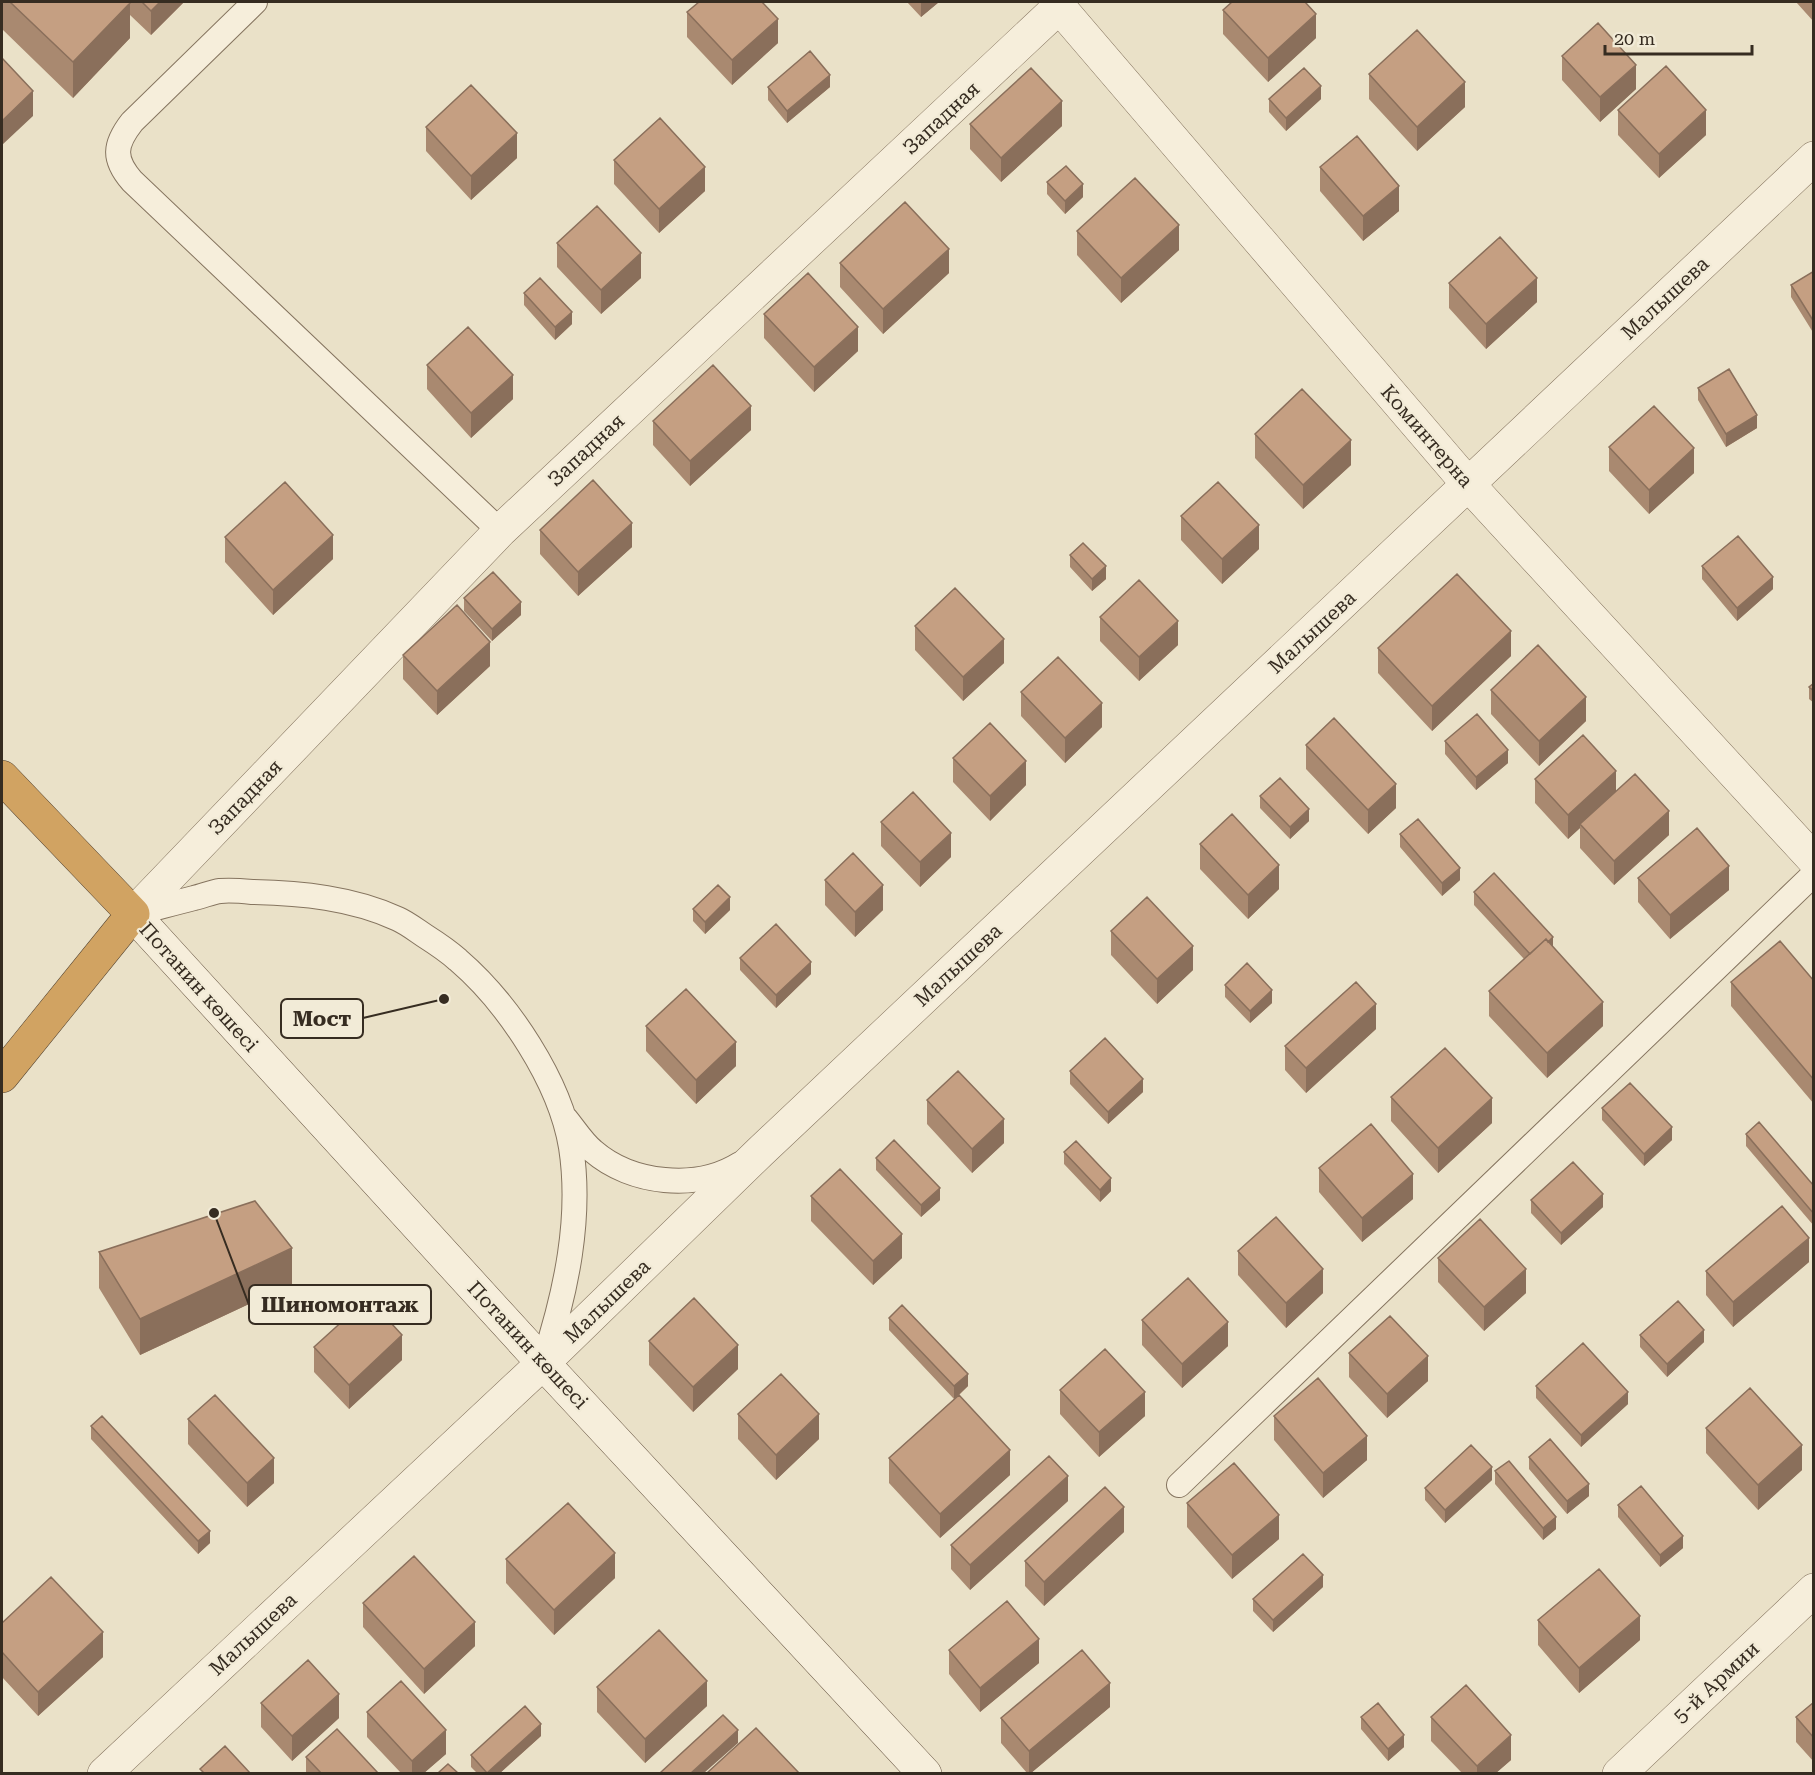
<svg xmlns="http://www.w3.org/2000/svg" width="1815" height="1775" font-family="'Roboto Serif',serif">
  <rect width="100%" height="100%" fill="#eae1c8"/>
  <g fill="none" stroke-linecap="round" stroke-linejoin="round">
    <!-- lane casing -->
    <g stroke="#85745f" stroke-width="26">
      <path id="lane" d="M255 2 132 122C114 145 113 159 132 181L500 531
        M133 914C153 909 174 903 194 898 203 896 212 892 220 891 230 890 242 891 252 892 301 893 353 898 398 919 407 923 416 930 425 936 436 943 448 951 458 960 508 1003 560 1081 571 1147 582 1218 566 1292 544 1360
        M566 1119C575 1130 583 1143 593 1151 631 1184 697 1191 740 1164
        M1179 1485 1814 874"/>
    </g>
    <!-- street casing -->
    <g stroke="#85745f" stroke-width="34">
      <path id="street" d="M1055 2 1468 484 1814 860
        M133 914 500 531 1059 7
        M104 1774 543 1363 760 1152 1814 158
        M1619 1774 1814 1590"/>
    </g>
    <!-- secondary casing -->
    <g stroke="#675542" stroke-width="34">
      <path id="secondary" d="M133 914 543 1363 925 1774"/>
    </g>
    <!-- highway casing -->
    <g stroke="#534332" stroke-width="34">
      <path id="highway" d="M2 777 133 914 2 1076"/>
    </g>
    <!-- lane -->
    <use href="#lane" stroke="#f6eedb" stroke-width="24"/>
    <!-- street -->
    <use href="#street" stroke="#f6eedb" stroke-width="33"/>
    <!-- secondary -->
    <use href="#secondary" stroke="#f6eedb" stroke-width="33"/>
    <!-- highway -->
    <use href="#highway" stroke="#d1a362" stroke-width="33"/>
  </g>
  <!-- wall -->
  <path fill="#a98970" d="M2 2H184L151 35 130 15V38L73 98 2 29Z
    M907 2H939L921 17Z
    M1796 2H1814V22Z
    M1223 10 1316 38 1268 82 1223 34Z
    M687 12 778 43 732 85 687 37Z
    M1562 56 1636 89 1600 122 1562 80Z
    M1369 74 1465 107 1417 151 1369 99Z
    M768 87H830L787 123 768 100Z
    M1269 99H1321L1286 131 1269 112Z
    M1618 110 1706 135 1659 178 1618 135Z
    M970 124 1062 126 1001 182 970 149Z
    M426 127 517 158 471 200 426 151Z
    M614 160 705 191 659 233 614 184Z
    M1320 167 1399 211 1363 241 1320 191Z
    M1047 182 1083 197 1065 214 1047 194Z
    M1077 231 1179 250 1121 303 1077 255Z
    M557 243 641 278 601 314 557 267Z
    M840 263 949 273 883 334 840 287Z
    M1814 271V334L1791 297V285Z
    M1449 283 1537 302 1486 349 1449 308Z
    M524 293 572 324 555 340 524 305Z
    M764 314 858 351 814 392 764 338Z
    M427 365 513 399 471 438 427 389Z
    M1698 388 1757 428 1726 447 1698 400Z
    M653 421 751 430 690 486 653 445Z
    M1255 434 1351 465 1303 509 1255 458Z
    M1609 447 1694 473 1649 514 1609 471Z
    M1181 516 1259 549 1222 584 1181 540Z
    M540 530 632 547 578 596 540 554Z
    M225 537 333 559 273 615 225 562Z
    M1070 555 1106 579 1092 591 1070 567Z
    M1702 566 1773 589 1737 621 1702 579Z
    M464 598 521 615 492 641 464 611Z
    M1100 617 1178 645 1139 681 1100 641Z
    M915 626 1004 663 963 701 915 650Z
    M1378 648 1511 656 1432 731 1378 673Z
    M403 655 490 666 437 715 403 679Z
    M1814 683V703L1809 699V687Z
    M1491 690 1586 721 1539 766 1491 714Z
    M1021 692 1102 727 1065 763 1021 716Z
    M1445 741 1508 763 1476 790 1445 754Z
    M1306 745 1396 808 1368 834 1306 769Z
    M953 758 1026 785 990 821 953 782Z
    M1535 779 1616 791 1669 835 1614 885 1580 848V828L1568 839 1535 803Z
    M1260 796 1309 821 1290 839 1260 808Z
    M881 822 951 857 920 887 881 846Z
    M1400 834 1460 880 1442 896 1400 847Z
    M1200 844 1279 889 1248 919 1200 869Z
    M1638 878 1729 890 1670 939 1638 902Z
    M825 880 883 910 855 937 825 905Z
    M1474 892 1553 947 1603 1026 1547 1078 1489 1016V991L1524 959 1474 905Z
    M693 909 730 910 705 934 693 921Z
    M1111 931 1193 970 1157 1004 1111 955Z
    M740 958 811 974 776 1008 740 970Z
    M1814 981V1104L1731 1006V982Z
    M1225 985 1272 1003 1250 1023 1225 997Z
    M646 1026 736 1066 696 1104 646 1051Z
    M1376 1029 1306 1093 1285 1070V1046Z
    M1070 1071 1143 1092 1108 1124 1070 1084Z
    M1391 1097 1492 1123 1438 1173 1391 1121Z
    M927 1100 1004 1143 972 1173 927 1124Z
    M1602 1108 1672 1140 1644 1166 1602 1120Z
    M1746 1134 1814 1186V1226L1746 1146Z
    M1064 1152 1111 1191 1100 1202 1064 1164Z
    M876 1158 940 1200 921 1217 876 1170Z
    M1319 1168 1413 1199 1362 1242 1319 1192Z
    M811 1196 902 1258 873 1285 811 1221Z
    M1531 1200 1603 1207 1561 1245 1531 1213Z
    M1238 1251 1323 1293 1286 1328 1238 1275Z
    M99 1252 292 1284 140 1355 99 1288Z
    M1438 1258 1526 1293 1484 1331 1438 1282Z
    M1809 1262 1733 1327 1706 1295V1271Z
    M889 1318 968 1386 959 1395 1010 1475 940 1538 889 1483V1458L954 1399 889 1330Z
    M1142 1320 1228 1346 1182 1388 1142 1345Z
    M1640 1335 1704 1342 1667 1377 1640 1347Z
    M649 1341 738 1369 693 1412 649 1365Z
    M314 1347 402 1360 349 1409 314 1372Z
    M1349 1353 1428 1381 1387 1418 1349 1377Z
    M1536 1386 1628 1404 1581 1447 1536 1398Z
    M1060 1390 1145 1416 1099 1457 1060 1414Z
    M738 1414 819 1439 776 1480 738 1439Z
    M1274 1416 1367 1460 1323 1498 1274 1440Z
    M188 1419 274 1483 247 1507 188 1444Z
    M91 1426 210 1543 198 1554 91 1439Z
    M1706 1428 1802 1470 1758 1510 1706 1453Z
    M1529 1457 1589 1496 1567 1514 1529 1469Z
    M1495 1471 1556 1529 1543 1540 1495 1484Z
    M1492 1480 1445 1523 1425 1500V1488Z
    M1068 1501 970 1590 951 1569V1545Z
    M1187 1503 1279 1539 1232 1579 1187 1527Z
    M1618 1505 1683 1548 1660 1567 1618 1517Z
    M1124 1532 1044 1606 1025 1586V1561Z
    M506 1559 615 1578 554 1635 506 1583Z
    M1323 1587 1273 1632 1253 1611V1599Z
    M363 1603 475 1646 424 1694 363 1627Z
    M1538 1620 1640 1640 1579 1693 1538 1645Z
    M2 1623 103 1657 38 1716 2 1677Z
    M949 1650 1039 1663 980 1712 949 1674Z
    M597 1687 707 1706 645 1763 597 1712Z
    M1814 1702V1762L1796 1742V1717Z
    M261 1703 339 1718 292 1761 261 1727Z
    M1110 1707 1031 1773H1027L1001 1743V1718Z
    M367 1712 446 1754 424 1773H401L367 1737Z
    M1361 1717 1404 1747 1388 1761 1361 1729Z
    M1431 1717 1511 1760 1496 1773H1462L1431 1741Z
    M541 1736 500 1773H477L471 1767V1755Z
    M306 1757 378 1773H306Z"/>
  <!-- shaded-wall -->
  <path fill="#8a6f5b" d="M160 2H184L151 35V11Z
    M921 2H939L921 17Z
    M130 3V38L73 98V62Z
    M1316 14V38L1268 82V58Z
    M778 19V43L732 85V60Z
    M1636 65V89L1600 122V97Z
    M830 75V87L787 123V111Z
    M1465 82V107L1417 151V127Z
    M1321 86V99L1286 131V118Z
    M33 91V116L2 145V121Z
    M1062 101V126L1001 182V158Z
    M1706 110V135L1659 178V154Z
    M517 133V158L471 200V176Z
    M705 167V191L659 233V209Z
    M1083 184V197L1065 214V201Z
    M1399 186V211L1363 241V216Z
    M1179 225V250L1121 303V278Z
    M949 249V273L883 334V309Z
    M641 253V278L601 314V290Z
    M1537 278V302L1486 349V324Z
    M572 312V324L555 340V327Z
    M858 327V351L814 392V367Z
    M513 375V399L471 438V413Z
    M751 406V430L690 486V461Z
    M1757 415V428L1726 447V434Z
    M1351 440V465L1303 509V485Z
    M1694 448V473L1649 514V490Z
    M632 523V547L578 596V572Z
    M1259 525V549L1222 584V559Z
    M333 535V559L273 615V590Z
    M1106 566V579L1092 591V579Z
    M1773 577V589L1737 621V608Z
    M521 602V615L492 641V629Z
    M1178 621V645L1139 681V657Z
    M1511 631V656L1432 731V706Z
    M1004 639V663L963 701V677Z
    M490 642V666L437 715V691Z
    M1586 697V721L1539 766V741Z
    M1102 703V727L1065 763V738Z
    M1508 750V763L1476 790V777Z
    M1026 761V785L990 821V796Z
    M1616 771V795L1580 824V828L1568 839V815Z
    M1396 784V808L1368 834V810Z
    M1309 809V821L1290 839V827Z
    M1669 811V835L1614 885V861Z
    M951 833V857L920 887V862Z
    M1279 865V889L1248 919V895Z
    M1729 866V890L1670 939V915Z
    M1460 868V880L1442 896V883Z
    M883 885V910L855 937V912Z
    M730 897V910L705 934V922Z
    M1553 937V950L1532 956Z
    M1193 946V970L1157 1004V979Z
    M811 962V974L776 1008V995Z
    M1272 990V1003L1250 1023V1011Z
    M1603 1002V1026L1547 1078V1053Z
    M1376 1004V1029L1306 1093V1068Z
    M736 1042V1066L696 1104V1080Z
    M1143 1079V1092L1108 1124V1112Z
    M1492 1098V1123L1438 1173V1148Z
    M1004 1119V1143L972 1173V1149Z
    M1672 1127V1140L1644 1166V1154Z
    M1413 1174V1199L1362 1242V1218Z
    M1111 1178V1191L1100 1202V1190Z
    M940 1188V1200L921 1217V1205Z
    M1603 1194V1207L1561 1245V1233Z
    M902 1234V1258L873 1285V1261Z
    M1809 1238V1262L1733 1327V1302Z
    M292 1248V1284L140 1355V1319Z
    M1323 1269V1293L1286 1328V1303Z
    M1526 1269V1293L1484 1331V1307Z
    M1228 1322V1346L1182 1388V1364Z
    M1704 1330V1342L1667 1377V1364Z
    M402 1335V1360L349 1409V1385Z
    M738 1345V1369L693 1412V1387Z
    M1428 1356V1381L1387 1418V1394Z
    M968 1374V1386L954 1399V1386Z
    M1145 1392V1416L1099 1457V1432Z
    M1628 1392V1404L1581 1447V1435Z
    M819 1414V1439L776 1480V1455Z
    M1367 1436V1460L1323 1498V1473Z
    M1802 1445V1470L1758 1510V1485Z
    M1010 1450V1475L940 1538V1514Z
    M274 1458V1483L247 1507V1483Z
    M1492 1467V1480L1445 1523V1510Z
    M1068 1476V1501L970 1590V1565Z
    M1589 1484V1496L1567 1514V1501Z
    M1124 1507V1532L1044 1606V1582Z
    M1279 1515V1539L1232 1579V1555Z
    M1556 1517V1529L1543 1540V1528Z
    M210 1531V1543L198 1554V1541Z
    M1683 1536V1548L1660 1567V1555Z
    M615 1553V1578L554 1635V1610Z
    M1323 1575V1587L1273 1632V1620Z
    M1640 1616V1640L1579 1693V1668Z
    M475 1622V1646L424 1694V1669Z
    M103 1632V1657L38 1716V1692Z
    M1039 1639V1663L980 1712V1688Z
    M707 1681V1706L645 1763V1739Z
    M1110 1683V1707L1031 1773H1029V1751Z
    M339 1694V1718L292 1761V1736Z
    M541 1724V1736L500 1773H487Z
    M446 1730V1754L424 1773H412V1761Z
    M738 1730V1743L704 1773H691Z
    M1404 1735V1747L1388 1761V1749Z
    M1511 1735V1760L1496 1773H1477V1766Z"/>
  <!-- building -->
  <path fill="#c59f82" stroke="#8a6f5b" stroke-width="1.5" d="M10 2H129L130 3 73 62Z
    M142 2H160L151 11Z
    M699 2H762L778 19 732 60 687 12Z
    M1232 2H1305L1316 14 1268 58 1223 10Z
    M1598 23 1636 65 1600 97 1562 56Z
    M1417 30 1465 82 1417 127 1369 74Z
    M810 51 830 75 787 111 768 87Z
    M2 58 33 91 2 121Z
    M1666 66 1706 110 1659 154 1618 110Z
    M1031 68 1062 101 1001 158 970 124Z
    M1304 68 1321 86 1286 118 1269 99Z
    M471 85 517 133 471 176 426 127Z
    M660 118 705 167 659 209 614 160Z
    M1357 136 1399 186 1363 216 1320 167Z
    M1066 166 1083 184 1065 201 1047 182Z
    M1135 178 1179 225 1121 278 1077 231Z
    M905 202 949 249 883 309 840 263Z
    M597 206 641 253 601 290 557 243Z
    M1500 237 1537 278 1486 324 1449 283Z
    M1814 271V322L1791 285Z
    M808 273 858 327 814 367 764 314Z
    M540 278 572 312 555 327 524 293Z
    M468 327 513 375 471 413 427 365Z
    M713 365 751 406 690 461 653 421Z
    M1729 369 1757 415 1726 434 1698 388Z
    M1302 389 1351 440 1303 485 1255 434Z
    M1654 406 1694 448 1649 490 1609 447Z
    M593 480 632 523 578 572 540 530Z
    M285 482 333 535 273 590 225 537Z
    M1218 482 1259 525 1222 559 1181 516Z
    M1738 536 1773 577 1737 608 1702 566Z
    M1083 543 1106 566 1092 579 1070 555Z
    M493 572 521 602 492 629 464 598Z
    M1457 574 1511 631 1432 706 1378 648Z
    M1139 580 1178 621 1139 657 1100 617Z
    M955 588 1004 639 963 677 915 626Z
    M457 605 490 642 437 691 403 655Z
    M1538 645 1586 697 1539 741 1491 690Z
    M1058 657 1102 703 1065 738 1021 692Z
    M1814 683V691L1809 687Z
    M1477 714 1508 750 1476 777 1445 741Z
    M1334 718 1396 784 1368 810 1306 745Z
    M990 723 1026 761 990 796 953 758Z
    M1583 735 1616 771 1568 815 1535 779Z
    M1635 774 1669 811 1614 861 1580 824Z
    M1280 778 1309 809 1290 827 1260 796Z
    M913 792 951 833 920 862 881 822Z
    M1232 814 1279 865 1248 895 1200 844Z
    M1418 819 1460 868 1442 883 1400 834Z
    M1697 828 1729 866 1670 915 1638 878Z
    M853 853 883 885 855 912 825 880Z
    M1494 873 1553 937 1548 942 1546 939 1530 954 1474 892Z
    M718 885 730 897 705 922 693 909Z
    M1147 897 1193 946 1157 979 1111 931Z
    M776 924 811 962 776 995 740 958Z
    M1546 939 1603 1002 1547 1053 1489 991Z
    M1780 941 1814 981V1080L1731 982Z
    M1247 963 1272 990 1250 1011 1225 985Z
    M1356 982 1376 1004 1306 1068 1285 1046Z
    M686 989 736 1042 696 1080 646 1026Z
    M1105 1038 1143 1079 1108 1112 1070 1071Z
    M1445 1048 1492 1098 1438 1148 1391 1097Z
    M958 1071 1004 1119 972 1149 927 1100Z
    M1630 1083 1672 1127 1644 1154 1602 1108Z
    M1759 1122 1814 1186V1214L1746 1134Z
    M1371 1124 1413 1174 1362 1218 1319 1168Z
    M894 1140 940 1188 921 1205 876 1158Z
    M1076 1141 1111 1178 1100 1190 1064 1152Z
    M1573 1162 1603 1194 1561 1233 1531 1200Z
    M840 1169 902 1234 873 1261 811 1196Z
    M255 1201 292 1248 140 1319 99 1252Z
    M1782 1206 1809 1238 1733 1302 1706 1271Z
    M1276 1217 1323 1269 1286 1303 1238 1251Z
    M1480 1219 1526 1269 1484 1307 1438 1258Z
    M1188 1278 1228 1322 1182 1364 1142 1320Z
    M368 1298 402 1335 349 1385 314 1347Z
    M694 1298 738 1345 693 1387 649 1341Z
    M1678 1301 1704 1330 1667 1364 1640 1335Z
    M902 1305 968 1374 954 1386 889 1318Z
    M1390 1316 1428 1356 1387 1394 1349 1353Z
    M1583 1343 1628 1392 1581 1435 1536 1386Z
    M1105 1349 1145 1392 1099 1432 1060 1390Z
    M781 1374 819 1414 776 1455 738 1414Z
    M1318 1378 1367 1436 1323 1473 1274 1416Z
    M1750 1388 1802 1445 1758 1485 1706 1428Z
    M215 1395 274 1458 247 1483 188 1419Z
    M959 1395 1010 1450 940 1514 889 1458Z
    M102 1416 210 1531 198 1541 91 1426Z
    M1550 1439 1589 1484 1567 1501 1529 1457Z
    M1471 1445 1492 1467 1445 1510 1425 1488Z
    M1049 1456 1068 1476 970 1565 951 1545Z
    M1509 1461 1556 1517 1543 1528 1495 1471Z
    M1234 1463 1279 1515 1232 1555 1187 1503Z
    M1641 1486 1683 1536 1660 1555 1618 1505Z
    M1105 1487 1124 1507 1044 1582 1025 1561Z
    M568 1503 615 1553 554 1610 506 1559Z
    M1303 1554 1323 1575 1273 1620 1253 1599Z
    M414 1556 475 1622 424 1669 363 1603Z
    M1599 1569 1640 1616 1579 1668 1538 1620Z
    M51 1577 103 1632 38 1692 2 1652V1623Z
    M1007 1601 1039 1639 980 1688 949 1650Z
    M659 1630 707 1681 645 1739 597 1687Z
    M1082 1650 1110 1683 1029 1751 1001 1718Z
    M308 1660 339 1694 292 1736 261 1703Z
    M401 1681 446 1730 412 1761 367 1712Z
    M1466 1685 1511 1735 1477 1766 1431 1717Z
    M1814 1702V1738L1796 1717Z
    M1378 1703 1404 1735 1388 1749 1361 1717Z
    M525 1706 541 1724 487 1773 471 1755Z
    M723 1715 738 1730 691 1773H660Z
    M756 1728 799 1773H707Z
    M337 1729 378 1773H321L306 1757Z
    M225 1746 250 1773H204L200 1769Z
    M448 1764 458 1773H438Z"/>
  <g text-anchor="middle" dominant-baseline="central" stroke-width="4.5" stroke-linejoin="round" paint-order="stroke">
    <!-- street labels -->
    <g font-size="20" fill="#362c21" stroke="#f2ebd7">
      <text transform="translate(941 118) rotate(-43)">Западная</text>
      <text transform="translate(1665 298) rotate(-43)">Малышева</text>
      <text transform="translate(1427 436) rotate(49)">Коминтерна</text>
      <text transform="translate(586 450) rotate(-43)">Западная</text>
      <text transform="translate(1312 632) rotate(-43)">Малышева</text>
      <text transform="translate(245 797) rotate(-46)">Западная</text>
      <text transform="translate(958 965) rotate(-43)">Малышева</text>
      <text transform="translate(199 987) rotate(48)">Потанин көшесі</text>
      <text transform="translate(607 1301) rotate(-44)">Малышева</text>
      <text transform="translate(528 1345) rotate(47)">Потанин көшесі</text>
      <text transform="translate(253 1634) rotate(-43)">Малышева</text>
      <text transform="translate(1716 1682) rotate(-43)">5-й Армии</text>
    </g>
  </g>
  <!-- callouts -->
  <path fill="none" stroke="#362c21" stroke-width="2" d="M444 999L363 1018M214 1213L249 1305"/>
  <g fill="#362c21" stroke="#f2ebd7" stroke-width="2">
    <circle cx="444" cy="999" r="6"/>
    <circle cx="214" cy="1213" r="6"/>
  </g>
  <g fill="#f2ebd7" stroke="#362c21" stroke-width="2">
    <rect x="281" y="999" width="82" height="39" rx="6"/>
    <rect x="249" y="1285" width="182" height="39" rx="6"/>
  </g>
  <g font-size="21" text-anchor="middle" font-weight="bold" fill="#362c21">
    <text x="322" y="1026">Мост</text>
    <text x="340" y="1312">Шиномонтаж</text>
  </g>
  <!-- border -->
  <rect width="1815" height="1775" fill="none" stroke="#362c21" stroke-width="6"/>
  <!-- scale -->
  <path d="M1605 45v9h147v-9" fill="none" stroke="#362c21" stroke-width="3"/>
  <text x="1614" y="45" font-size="18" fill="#362c21" stroke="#f2ebd7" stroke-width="4.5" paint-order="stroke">20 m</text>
</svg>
